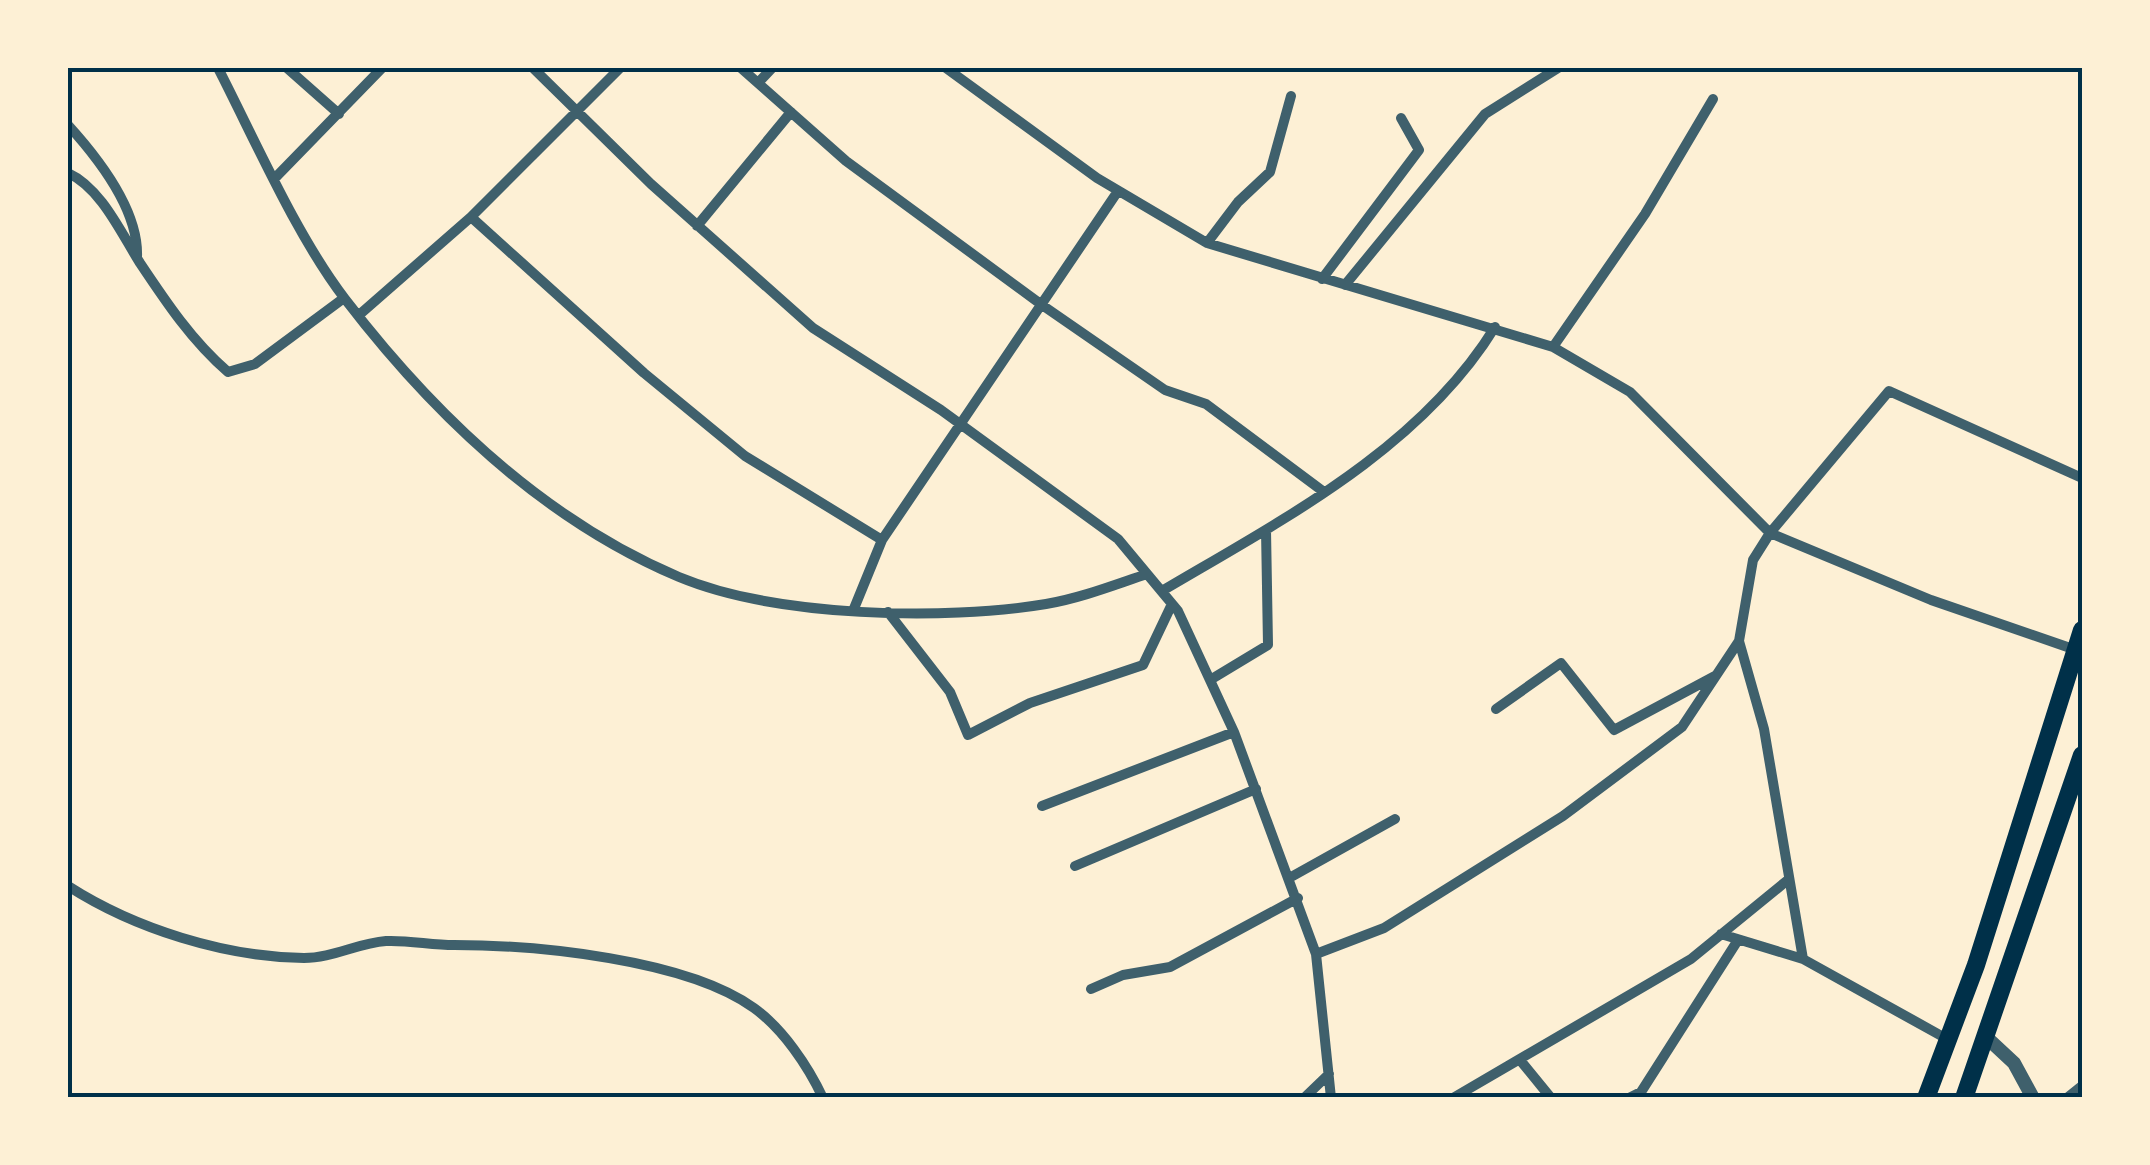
<svg xmlns="http://www.w3.org/2000/svg" width="2150" height="1165" font-family="Rubik,sans-serif">
  <rect width="100%" height="100%" fill="#fdf0d5"/>
  <g fill="none" stroke-linecap="round" stroke-linejoin="round">
    <!-- minor -->
    <path stroke="#3f606c" stroke-width="10" d="M218 68C255 140 296 235 345 299 434 415 544 520 679 577 775 617 944 621 1046 604 1081 598 1114 585 1147 574
      M287 68 339 114
      M533 68 651 184 813 328 941 410 1118 539 1178 611 1234 732 1316 954 1331 1098
      M741 68 846 161 1042 305 1165 390 1206 404 1324 492
      M946 68 1097 178 1207 243 1553 347 1630 392 1770 533 1931 600 2076 650
      M758 83 772 68
      M68 125C98 158 139 210 137 257
      M68 173C101 188 121 233 140 263 166 302 192 341 228 372L255 364 344 298
      M275 178 382 68
      M471 217 644 373 745 456 882 540
      M697 226 791 112
      M1207 243 1238 202 1270 172 1291 96
      M1322 279 1419 150 1401 118
      M1345 285 1485 114 1558 68
      M359 315 471 217 620 68
      M1553 347 1645 214 1713 99
      M1162 591C1282 520 1420 449 1495 327
      M853 611 882 540 1118 191
      M888 612 950 692 968 735 1030 703 1143 665 1172 604
      M1210 680 1268 645 1266 530
      M1496 709 1561 663 1614 730 1715 676
      M1042 806 1234 732
      M1075 866 1256 789
      M1291 877 1395 819
      M68 886C135 929 225 957 304 958 332 958 358 943 386 941 409 940 431 945 454 945 536 945 686 959 754 1008 783 1029 808 1066 823 1098
      M1721 934 1803 959
      M1316 954 1384 928 1563 816 1682 727 1739 641
      M1091 989 1123 975 1170 967 1298 898
      M1947 1039 1803 959 1764 729 1739 641 1753 560 1770 533 1889 391 2082 478
      M1520 1060 1551 1098
      M1304 1098 1329 1074
      M1453 1098 1691 959 1789 879
      M1629 1098 1641 1092 1738 940
      M2067 1098 2082 1086"/>
    <!-- tertiary -->
    <path stroke="#3f606c" stroke-width="14" d="M1985 1036 2014 1063 2033 1098"/>
    <!-- primary -->
    <path stroke="#003049" stroke-width="18" d="M1926 1098 1976 965 2082 630
      M1964 1098 2082 755"/>
  </g>
  <!-- border -->
  <rect width="2150" height="1165" fill="none" stroke="#fdf0d5" stroke-width="140"/>
  <rect x="70" y="70" width="2010" height="1025" fill="none" stroke="#003049" stroke-width="4"/>
</svg>
